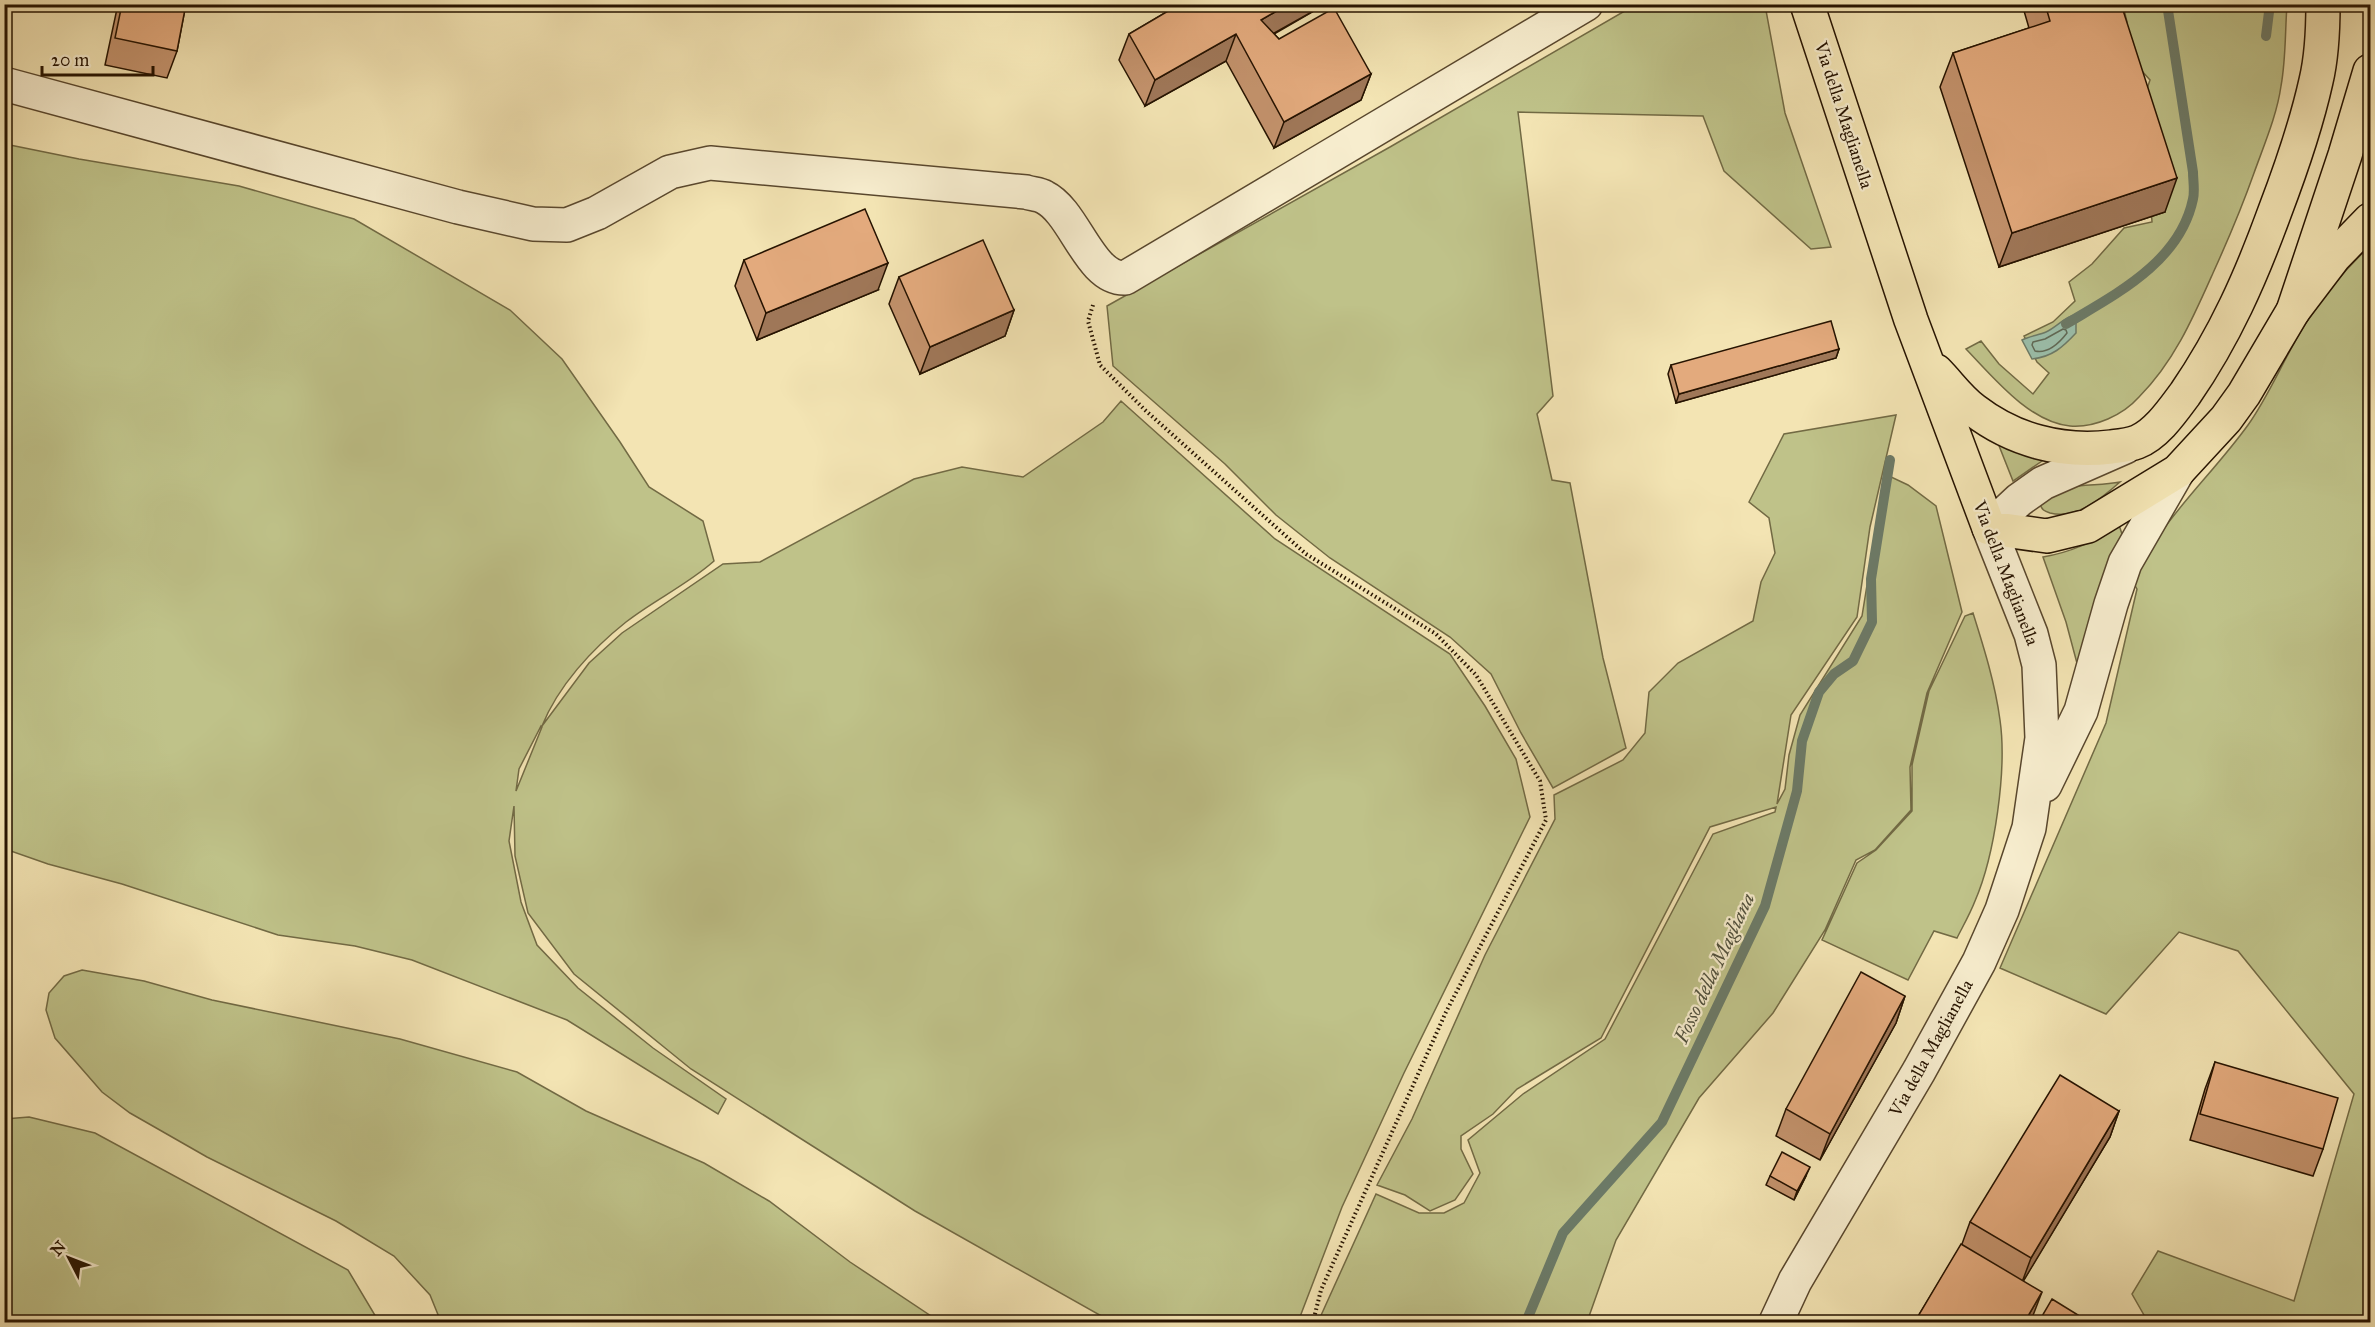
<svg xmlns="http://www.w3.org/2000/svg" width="2375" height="1327" font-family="'IM FELL Great Primer',serif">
  <rect width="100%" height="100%" fill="#f3e4b3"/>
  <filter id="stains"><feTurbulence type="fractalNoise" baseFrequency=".00333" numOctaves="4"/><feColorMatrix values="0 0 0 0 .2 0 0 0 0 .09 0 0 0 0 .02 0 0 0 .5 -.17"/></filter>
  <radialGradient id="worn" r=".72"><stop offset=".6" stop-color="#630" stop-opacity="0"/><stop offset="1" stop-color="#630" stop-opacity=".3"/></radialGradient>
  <!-- green -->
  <path fill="#bfc289" stroke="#726a44" stroke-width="1.5" fill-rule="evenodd" d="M1635 5H1765L1785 113 1831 247 1811 249 1724 171 1703 116 1518 112 1553 396 1537 414 1552 480 1570 483 1603 658 1626 748 1553 788 1521 733 1491 674 1450 637 1330 558 1276 515 1225 464 1113 366 1107 306 1390 147Z
    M2123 5H2287C2285 31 2286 59 2281 86 2277 115 2264 145 2254 173 2242 207 2228 240 2213 273 2193 318 2174 362 2139 397 2123 415 2095 428 2070 426 2029 422 1993 377 1966 349L1981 341 1999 364 2033 394 2049 373 2037 362 2024 336 2053 322 2075 301 2069 282 2092 264 2124 228 2152 222 2144 98 2150 80 2123 50 2127 22Z
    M5 144 79 159 239 186 354 219 510 310 562 359 620 442 649 487 703 521 714 561C687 585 654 600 626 622 592 649 558 686 542 726L589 663 622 633 723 564 760 562 914 479 962 467 1023 477 1103 422 1121 401 1275 539 1450 654 1485 706 1516 759 1530 817 1404 1073 1342 1207 1298 1322H1112L915 1211 691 1069 574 974 528 913 515 856 514 806 509 841 521 902 537 945 578 988 653 1048 726 1099 718 1114 567 1020 412 960 355 946 278 935 122 884 48 864 5 849ZM541 726 542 727 516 791 519 769Z
    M2370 246V1322H2148L2132 1294 2158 1251 2294 1301 2354 1094 2238 951 2179 932 2106 1014 2000 968 2106 723 2137 589 2133 582C2158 522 2210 478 2248 425 2270 394 2284 358 2304 326 2323 296 2345 269 2370 246Z
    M1896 415 1870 527 1857 617 1791 715 1777 804 1785 789 1789 755 1800 715 1862 616 1885 474 1908 485 1936 506 1962 612 1927 693 1910 767 1911 810 1875 850 1856 860 1825 930 1773 1013 1699 1098 1616 1240 1587 1322H1318L1376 1194 1419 1213H1444L1464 1203 1480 1173 1468 1140 1523 1094 1605 1039 1713 834 1775 812 1776 807 1710 827 1601 1038 1517 1089 1493 1114 1461 1136V1149L1473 1174 1455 1200 1430 1211 1405 1195 1377 1185 1412 1119 1485 955 1555 819 1554 795 1623 760 1645 733 1649 692 1678 663 1753 621 1761 582 1775 553 1769 518 1749 502 1784 434Z
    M1994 433 2043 459 2042 461 2013 481Z
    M2120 482C2102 498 2076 520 2050 513 2044 511 2042 510 2040 504 2066 479 2090 488 2120 482Z
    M2119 525 2122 534 2114 550 2078 667 2066 622 2043 557C2072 552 2095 542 2119 525Z
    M1973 613C1984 648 1995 683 2000 720 2007 769 1995 855 1975 901 1970 914 1963 926 1957 938L1934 931 1908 980 1822 940 1857 863 1876 850 1912 811V765L1929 691 1965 616Z
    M82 970 144 981 212 1000 400 1039 517 1072 586 1111 704 1163 769 1201 850 1262 940 1322H441L430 1295 394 1256 336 1221 207 1157 130 1113 102 1092 55 1038 46 1010 49 993 64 976Z
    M29 1117 95 1133 348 1270 379 1322H5V1119Z"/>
  <!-- water -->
  <path fill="#9bbfab" stroke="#6c7a67" stroke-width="1.5" d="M2076 315V333C2063 347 2052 357 2032 359L2022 340C2030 336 2039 335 2046 332 2057 327 2065 316 2076 315Z"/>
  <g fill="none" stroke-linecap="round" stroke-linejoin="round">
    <!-- shore -->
    <path stroke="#606956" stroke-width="1.5" d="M2063 329 2066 330 2067 333C2060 342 2048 354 2035 351L2032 345 2033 342 2045 339Z"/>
    <!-- stream -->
    <path stroke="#6c7a67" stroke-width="10" d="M2266 36 2270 4
      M2066 324C2116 294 2180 262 2193 199 2195 191 2193 180 2193 172L2167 4
      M1526 1322 1563 1233 1662 1122 1765 906 1797 791 1802 741 1819 692 1834 674 1853 661 1872 622 1871 579 1890 460"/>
    <!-- minor casing -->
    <g stroke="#59472d" stroke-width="36">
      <path id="minor" d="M4 84 458 207 533 224 567 225 597 213 670 172 710 163 1026 192C1032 194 1039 194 1044 197 1075 212 1089 279 1125 278L1586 4
        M2045 785 2081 711 2111 604 2125 563 2178 471
        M1776 1322 1795 1281 1919 1071 1979 962 2002 910 2029 828 2042 738 2039 665 2031 634 1989 528 2019 500 2043 483 2125 447"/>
    </g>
    <!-- major casing -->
    <g stroke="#261300" stroke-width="36">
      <path id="major" d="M1807 4 1911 320 1989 528 2047 536 2088 526 2178 471 2226 419 2244 394 2293 311 2345 155 2370 71
        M1936 371C1949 384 1959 399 1974 410 2013 440 2061 453 2111 447 2119 446 2129 445 2137 442 2157 434 2173 410 2185 394 2225 336 2251 277 2275 211 2291 169 2306 126 2316 81 2322 56 2323 30 2323 4"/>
    </g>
    <!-- highway casing -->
    <g stroke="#261300" stroke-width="36">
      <path id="highway" d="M2293 311 2334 257 2370 220"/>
    </g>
    <!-- path -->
    <path stroke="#261300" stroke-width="4" stroke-dasharray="1.5 3" stroke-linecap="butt" d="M1093 305 1088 321 1100 365 1145 410 1306 554 1436 634 1476 675 1540 781 1546 820 1446 1012 1321 1290 1313 1322"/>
    <!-- minor -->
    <use href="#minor" stroke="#f7edce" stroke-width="33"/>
    <!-- major -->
    <use href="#major" stroke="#f3e4b3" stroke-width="33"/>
    <!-- highway -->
    <use href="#highway" stroke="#f3e4b3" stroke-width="33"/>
  </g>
  <!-- wall -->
  <path fill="#c3926c" stroke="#261300" stroke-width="1.5" d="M118 4H186L177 51 167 78 105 65Z
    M1180 4H1326L1274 34 1279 39 1371 74 1361 100 1274 148 1226 61 1145 106 1119 60 1129 34Z
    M2022 4H2121L2165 212 1999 267 1940 87 1953 53 2029 28Z
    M744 260 878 290 757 340 735 286Z
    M899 277 1014 310 1005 336 920 374 889 304Z
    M1839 349 1836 358 1676 403 1668 374 1671 365Z
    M1905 996 1896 1023 1820 1160 1776 1136 1786 1109Z
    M2215 1062 2323 1149 2313 1176 2190 1140 2205 1089Z
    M2119 1111 2110 1137 2023 1281 2032 1318 2030 1323H1914L1962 1244 1970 1222Z
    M1770 1176H1806L1794 1200 1766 1185Z"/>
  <!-- shaded-wall -->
  <path fill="#9f7758" stroke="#261300" stroke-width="1.5" d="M1289 4H1326L1251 46 1261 20Z
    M1236 34 1226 61 1145 106 1155 80Z
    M1371 74 1361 100 1274 148 1284 122Z
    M2177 178 2165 212 1999 267 2012 233Z
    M888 263 878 290 757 340 766 313Z
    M1014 310 1005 336 920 374 930 347Z
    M1839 349 1836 358 1676 403 1679 394Z
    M1905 996 1896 1023 1820 1160 1830 1134Z
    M2119 1111 2110 1137 2021 1285 2031 1258Z
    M1810 1167 1806 1176 1794 1200 1797 1191Z
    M2042 1292 2032 1318 2030 1323H2024Z"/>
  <!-- building -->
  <path fill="#e3aa7d" stroke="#261300" stroke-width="1.5" d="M122 4H186L177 51 115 38Z
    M1180 4H1289L1261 20 1279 39 1334 8 1371 74 1284 122 1236 34 1155 80 1129 34Z
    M2045 4H2121L2177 178 2012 233 1953 53 2050 21Z
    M865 209 888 263 766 313 744 260Z
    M983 240 1014 310 930 347 899 277Z
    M1831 321 1839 349 1679 394 1671 365Z
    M1861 972 1905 996 1830 1134 1786 1109Z
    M2215 1062 2338 1098 2323 1149 2200 1114Z
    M2060 1075 2119 1111 2031 1258 1970 1222Z
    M1782 1152 1810 1167 1797 1191 1770 1176Z
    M1961 1244 2042 1292 2024 1323H1914Z
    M2052 1299 2091 1323H2038Z"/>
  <g text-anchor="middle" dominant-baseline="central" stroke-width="4.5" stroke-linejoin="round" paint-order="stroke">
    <!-- street labels -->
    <g font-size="18" fill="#261300" stroke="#f7edce">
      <text transform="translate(1844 115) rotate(72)">Via della Maglianella</text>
      <text transform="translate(2006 573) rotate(69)">Via della Maglianella</text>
      <text transform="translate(1931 1048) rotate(-61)">Via della Maglianella</text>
    </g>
    <!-- water labels -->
    <g font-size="20" font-style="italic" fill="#4f4f3c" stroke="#f7edce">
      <text transform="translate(1714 968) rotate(-65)">Fosso della Magliana</text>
    </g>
  </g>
  <!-- margin -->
  <rect width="2375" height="1327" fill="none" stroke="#f3e4b3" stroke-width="24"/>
  <rect x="6" y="6" width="2363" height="1315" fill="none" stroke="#261300" stroke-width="3"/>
  <rect x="12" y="12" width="2351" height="1303" fill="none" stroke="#261300" stroke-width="1.5"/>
  <!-- north arrow -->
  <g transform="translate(69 1258) rotate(312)" stroke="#f7edce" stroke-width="4.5" paint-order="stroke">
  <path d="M0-4.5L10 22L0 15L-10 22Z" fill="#261300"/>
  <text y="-9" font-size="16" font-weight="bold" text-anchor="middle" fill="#261300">N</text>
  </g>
  <!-- scale -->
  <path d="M42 66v9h111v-9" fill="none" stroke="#261300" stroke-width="3"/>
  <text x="51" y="66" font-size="18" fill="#261300" stroke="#f7edce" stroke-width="4.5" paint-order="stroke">20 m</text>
  <rect width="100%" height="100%" filter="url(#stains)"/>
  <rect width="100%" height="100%" fill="url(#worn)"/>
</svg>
